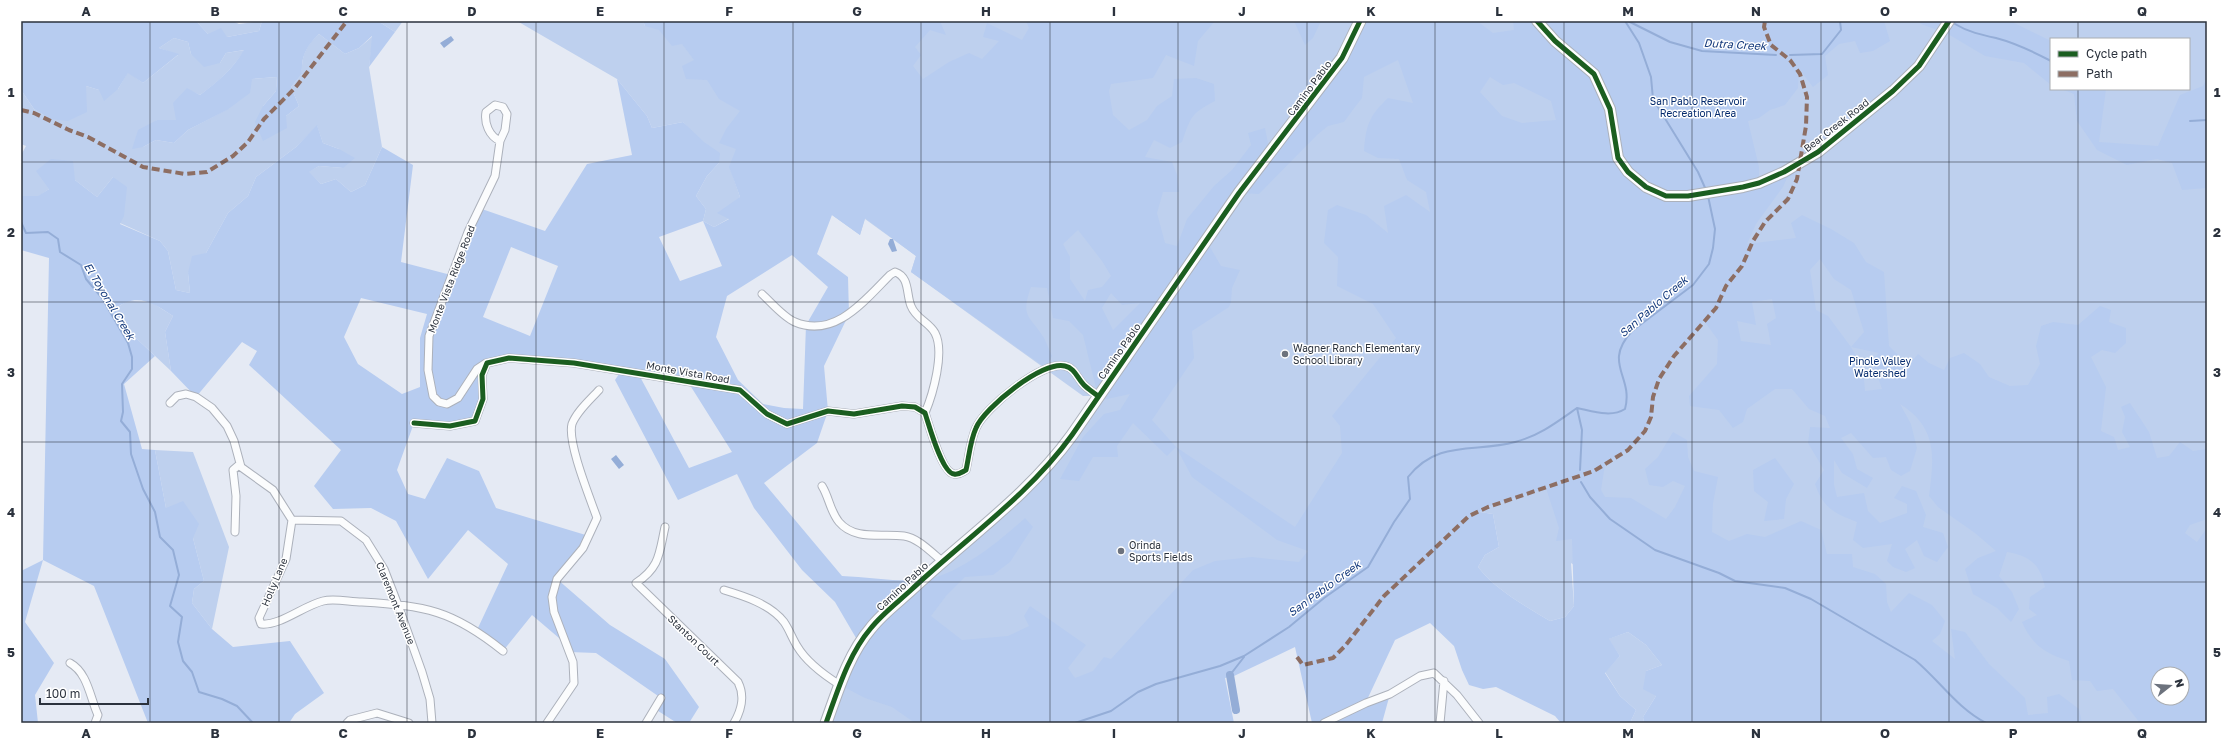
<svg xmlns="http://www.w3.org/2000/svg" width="2228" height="744" font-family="'Golos Text',sans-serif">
  <rect width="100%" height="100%" fill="#e5eaf4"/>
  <!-- green -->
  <path fill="#bed0ee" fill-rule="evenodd" d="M196 21H233L239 24 262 21 259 31 227 37 208 34Z
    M378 21H403L395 32Z
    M517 21H643L645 26 655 21H2207V723H1806L1571 563 1574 606 1565 617 1550 621C1524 605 1497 591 1478 567L1485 555 1499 547 1493 514 1480 512 1488 507 1518 497 1479 465 1109 723H826L859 643 1019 496 1098 396H1083L911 272 916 256 865 219 860 235 832 215 730 168 740 197 730 218 714 227 703 221 706 209 696 196 707 176 719 163 683 122 652 128 647 116 617 79ZM2051 39H2189V89H2051ZM2158 674H2182V698H2158Z
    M319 34 345 54 359 48 373 36 369 67 382 147 365 185 351 192 336 179 321 184 308 172 319 166 343 168 339 149 323 143 317 126 296 147 256 177 248 196 228 213 206 253 188 273 190 293 176 290 168 251 160 241 120 223 113 177 97 197 75 180 49 189 39 196H21V155L26 146 21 144V90L34 109 50 119 86 86 99 90 118 89 128 72 143 83 178 55 159 48 174 38 188 42 191 54 220 63 226 53 245 50C232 69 218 82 200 95L187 89 176 120H157L143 147 156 140 174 143 188 130 226 110 252 79 277 77 276 91 263 106 286 116 299 106 291 87 302 74C301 56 306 46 319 34Z
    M127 301 151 302 173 316 165 332 171 371 136 338 115 309Z
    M155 450 193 452 229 547 212 629 192 603 194 589 204 581 193 538 166 508Z
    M1628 632 1646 645 1662 665 1646 671 1656 696 1643 717 1644 723H1630L1636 710 1620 696 1605 672 1620 656 1608 639Z"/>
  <!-- forest -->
  <path fill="#b7ccf0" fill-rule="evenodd" d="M21 21H196L208 34 221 28 227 37 259 31 262 21H378L395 32 369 67 372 36 359 48 345 54 319 34C306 47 301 56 302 74L291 87 299 106 286 116 287 128 263 141 255 122 263 106 276 91 277 77 252 79 250 93 227 110 188 130 174 143 156 140 143 147 132 149 138 130 157 120H176L173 103 187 88 200 95C217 82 233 69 244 50L226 53 220 63 204 67 191 54 188 42 174 38 159 48 179 54 143 83 128 73 118 89 104 101 99 90 86 86 87 112 68 121 50 119 34 109 21 90Z
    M643 21H940L946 35 930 30 915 47 921 55 913 66 923 79 949 62 969 53 982 59 999 41 983 37 987 23 1022 40 1029 28 1026 21H1215L1198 41 1194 66 1166 55 1153 78 1111 84 1109 91 1113 115 1129 130 1147 120 1157 106 1172 96 1174 79 1196 78 1214 84 1215 101C1190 114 1191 117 1182 142L1170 148 1154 140 1145 157 1172 162 1177 175 1179 192H1163L1157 213 1165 243 1177 246 1187 219 1214 186 1232 170 1251 145 1248 133 1265 128 1270 153 1309 103 1360 21H1477L1493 33 1514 30 1513 21H1884L1890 41 1873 51 1860 53 1855 41 1839 44 1825 56 1828 75 1813 87 1799 69 1798 88 1785 105 1770 110 1759 118 1748 121 1759 167V183L1794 172V175L1787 178 1783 187 1756 224 1747 244 1796 238 1791 223 1802 215 1831 229 1854 243 1866 262 1884 272 1889 346 1903 360 1899 376 1918 354 1929 363 1944 370 1950 358 1964 353 1980 364 1989 377 2010 386 2028 385 2040 364 2036 346 2041 326 2053 322 2078 325 2100 306 2111 310 2109 322 2126 328V343L2115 353 2102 350 2091 357 2106 387 2101 431 2114 437 2118 450 2130 447 2122 432 2125 417 2121 407 2130 403 2149 432 2157 458 2169 456 2180 442 2193 451 2207 449V519L2190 525 2185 533 2197 542 2207 528V723H2140L2113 689 2097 691 2090 681 2072 680 2069 661C2046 654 2032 645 2022 622L2037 615 2029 609 2030 597 2045 587C2040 564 2030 556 2007 552L1999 576 2012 592 2019 609 2011 622 1997 608 1973 594 1965 569 1978 558 1996 551 1975 533 1938 507 1929 496C1934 457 1938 428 1900 404L1911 424 1917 448 1910 471 1901 476 1891 470 1886 457 1873 458 1851 433 1841 438 1853 454 1857 469 1873 478 1867 488 1842 473 1834 460V485L1837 497 1864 493 1868 511 1880 523 1907 513V504L1894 498 1902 486 1916 491 1926 515 1923 527 1943 533 1948 547 1937 562 1924 556 1917 540 1905 549 1915 568 1906 572 1893 567 1887 561 1892 544 1863 548 1853 540 1857 522C1834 513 1824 509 1815 484L1824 470 1808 443 1810 427 1830 428 1825 416 1809 409 1792 389H1775L1747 409 1743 422 1733 428 1719 410 1690 406 1689 396 1717 364 1718 340 1704 321C1688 339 1670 357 1659 379 1653 391 1655 404 1651 417 1645 440 1624 453 1605 464L1601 490 1605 497 1631 498 1666 519 1675 507 1685 486 1673 481 1663 487 1649 485 1645 469 1658 457 1673 432 1687 440 1688 457 1694 471 1718 477 1713 503 1712 532 1729 541 1747 534 1765 537 1801 521 1821 530 1827 554H1852L1853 567 1875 574 1886 584 1887 602 1891 612 1909 593 1932 605 1945 621 1940 634 1932 641 1955 659 1951 629 1965 632 1989 664 2025 698 2028 715 2048 713 2047 697 2059 694 2079 709 2082 723H1644L1643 717 1656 696 1643 689 1646 671 1662 665 1646 645 1628 632 1609 639 1620 656 1605 673 1620 696 1636 710 1630 723H1561L1555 716 1496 687 1483 689 1469 685 1462 670 1454 646 1430 623 1395 640 1366 702 1390 694 1382 723H1312L1295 647 1234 676 1225 678 1234 723H915L892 707 865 698 840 685 859 643 835 602 802 570 754 508 737 474 678 500 615 380 621 371 509 358 487 363 483 399 475 421 450 426 414 423 397 470 408 494 425 499 447 458 479 471 496 508 589 536 557 579 610 625 665 659 699 707 689 723H677L655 709 661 698 596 653 569 652 566 644 532 615 503 651 477 630 508 564 468 530 428 579 396 521 371 508 333 509 314 486 341 450 249 365 257 351 242 342 196 397 171 371 165 332 173 316C153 303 137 292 115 309L136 338 155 356 124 384 142 449 155 450 166 508 183 501 199 524 193 538 204 581 194 589 192 603 212 629 233 647 290 641 324 693 295 714 289 723H148L94 586 43 560 25 622 54 663 35 695 38 723H21V571L43 560 49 258 21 250V196H38L49 189 36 171 51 159 73 161 75 180 97 197 113 177 127 187 124 216 120 224 160 241 168 251 176 290 190 293 188 273 192 256 206 253 228 213 248 196 256 177 296 147 317 125 323 143 339 149 355 158 343 168 319 166 309 172 321 184 336 179 351 192 365 185 382 147 413 165 401 262 451 275 479 208 545 231 587 164 632 155 617 79 647 116 652 128 683 122 704 142 720 153 719 163 707 176 696 196 706 209 703 221 714 227 729 219 717 213 740 197 729 167 736 149 719 143 726 129 740 111 719 99 707 80 686 79 682 66 694 60 682 44 672 46 659 30 645 26ZM1398 60 1413 103 1388 98C1369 116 1366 125 1364 151L1378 158 1399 159 1407 180 1426 192 1430 212 1406 195 1384 206 1388 233 1366 215 1337 205 1328 210 1324 243 1338 257 1337 286 1373 304 1396 338 1332 416 1340 426 1342 453 1295 527 1176 447 1152 420 1194 358 1192 331 1229 307 1231 302 1232 288 1240 270 1221 266 1206 240 1239 193 1259 194 1317 135 1328 126 1344 122 1352 111 1362 98 1364 77ZM1490 77 1503 85 1514 83 1551 101 1556 120 1522 123 1502 116 1480 92ZM832 215 860 235 865 218 916 256 911 272 1046 368 1052 356C1049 350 1047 344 1044 338 1030 315 1020 318 1031 287L1047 288 1053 318 1069 321 1083 335 1098 396 1107 399 1130 394 1120 410 1104 414 1083 437 1060 479 1079 481 1093 457H1118L1117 446 1133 423 1167 456 1176 447 1192 477 1277 540 1308 551 1299 562 1252 557 1215 561 1193 570 1111 659 1104 657 1093 671 1075 678 1068 668 1086 645 1030 606 1024 616 1029 626 1008 636 962 640 931 616 946 596 965 577 993 575 1010 562 1033 527 1025 518C1000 541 956 577 922 580 897 582 867 577 842 576L764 483 817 443 828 411 824 366 849 314 848 277 817 254ZM703 221 722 266 680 281 659 237ZM1078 230 1102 261 1111 276 1102 287 1088 290 1085 301 1070 279V257L1063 244ZM511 247 558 266 530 336 483 317ZM792 255 828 287 806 325 803 409 784 408 763 404 738 380 716 337 727 296ZM1820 259 1834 279 1851 290 1864 332 1851 347 1828 316 1816 310 1810 270ZM1111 293 1122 305 1140 303 1113 330 1102 308ZM361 298 427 314 420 338V387L402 394 358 364 344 337ZM1772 299 1776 318 1767 324 1771 345 1741 341 1737 321 1756 325 1752 302ZM1851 347 1879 353 1872 360 1882 389 1865 391 1863 368ZM638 373 688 382 732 452 689 468ZM1546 488 1559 528 1556 541 1572 539 1574 606 1565 617 1550 621C1524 605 1497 591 1478 567L1485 555 1499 547 1493 514 1480 512 1488 507ZM2158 674H2182V698H2158Z
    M1294 21H1321L1313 38 1305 45Z
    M1919 21H2010L2051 41V85L2024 63 1985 56 1948 34 1921 24Z
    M2207 78V188L2182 190 2172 163 2157 159 2127 165 2097 150 2077 121 2074 94 2061 89H2106L2099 142 2158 146 2180 95 2203 86Z
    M1775 458 1794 484 1786 499 1784 519 1764 521 1768 502 1754 491 1753 470Z"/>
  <!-- water -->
  <path fill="#94add7" d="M451 36 454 40 444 48 440 43Z
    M890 239H893L897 251 892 252 888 244Z
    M616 455 624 465 619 469 611 459Z"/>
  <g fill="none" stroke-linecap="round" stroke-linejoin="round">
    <!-- stream -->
    <path stroke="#94add7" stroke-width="2" d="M1625 21 1639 43 1651 77 1653 99 1698 172 1706 190
      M1628 21 1670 42 1702 51 1776 55
      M1955 24C1968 32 1982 35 1996 38 2015 43 2034 52 2051 61
      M1790 55 1822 54 1841 30 1840 21
      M2190 121 2207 120
      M21 222 26 233 48 232 58 239 60 252 81 265 86 279 102 298 128 343 132 357V369L122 384 123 412 121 421 130 432 131 454 143 489 155 512 160 537 173 550 179 575 170 606 182 617 178 642 183 661 192 672 199 692 222 699 237 706 253 723
      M1577 408 1582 430 1580 470
      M1581 482 1590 497 1610 519 1655 550 1719 573 1735 581 1785 588 1811 599 1915 660C1940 681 1957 708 1986 723
      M1230 675 1244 657
      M1075 723 1111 711 1138 692 1156 684 1220 666 1244 656 1289 627 1324 598 1368 567 1394 522 1410 499 1408 477C1438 439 1475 453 1515 442 1539 436 1557 422 1577 408 1592 411 1611 418 1625 409 1634 376 1602 364 1632 331L1693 285 1709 264 1713 248 1715 229 1708 196"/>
    <!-- canal -->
    <path stroke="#94add7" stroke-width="8" d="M1230 675 1236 710"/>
    <!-- street casing -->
    <g stroke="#acb1bb" stroke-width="9">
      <path id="street" d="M762 294C771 302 783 317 795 322 835 339 865 300 890 275L895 272C910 277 906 294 911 306 916 319 929 322 935 333 945 352 933 394 925 413
        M486 363 477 369 458 398 447 404 439 402 433 396 428 370 429 336 468 232 495 176 500 141 505 130 507 114 503 107 495 105 486 112C484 123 489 136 500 141
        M170 403 177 396 186 394 196 397 212 408 227 426 234 441 241 467 273 490 292 520 286 559 259 618 261 624C280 626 303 606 323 601 334 598 350 602 362 602 426 606 452 610 503 651
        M414 423 450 426 475 421 483 399 482 375 487 363 509 358 574 363 740 390 767 414 787 424 828 411 854 414 902 406 915 407 925 413C929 425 942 473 954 474 959 475 962 472 966 470 969 457 970 441 976 428 984 408 1043 360 1065 366 1075 368 1077 378 1084 385 1088 389 1093 392 1098 396
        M822 486C829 497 830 511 839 522 855 541 882 533 904 536 918 538 931 552 942 561
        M292 520 341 521 366 540 384 569 398 605 422 672 430 699 432 723
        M665 527C659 554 660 567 636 583L738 682C745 696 742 709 734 723
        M235 532 236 496 233 470 240 464
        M724 590C744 596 770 604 784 622 789 629 792 638 797 646 807 663 824 675 840 685
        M70 663C88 673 90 698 98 715L95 723
        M347 723 350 720 377 713 409 723
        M547 723 574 683 573 662 554 612 552 597 557 579 583 548 597 518C590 498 567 442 572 424 577 411 590 400 599 390
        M646 723 661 698
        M1324 723 1366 703 1390 694 1420 676 1434 673 1457 695 1479 723
        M1440 723 1444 681"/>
    </g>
    <!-- secondary casing -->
    <g stroke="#acb1bb" stroke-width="12">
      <path id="secondary" d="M1537 21 1555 41 1594 74 1610 109 1618 158 1628 172 1646 187 1666 196H1688L1743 187 1759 183 1784 172 1818 152 1893 91 1919 66 1949 21"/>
    </g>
    <!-- primary casing -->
    <g stroke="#acb1bb" stroke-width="13">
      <path id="primary" d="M826 723C838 690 848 655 871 628 882 614 898 602 911 590 965 539 1028 496 1072 435L1239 193 1342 58 1360 21"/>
    </g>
    <!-- street -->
    <use href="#street" stroke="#fbfcfd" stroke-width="7"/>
    <!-- secondary -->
    <use href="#secondary" stroke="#fbfcfd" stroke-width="10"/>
    <!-- primary -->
    <use href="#primary" stroke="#fbfcfd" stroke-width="11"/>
    <!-- quiet -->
    <path stroke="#8d6e63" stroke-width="4" stroke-dasharray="8 4" stroke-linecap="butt" d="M21 110 34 113 69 130 88 137 143 167 185 174 207 172 233 156 248 142 264 119 295 88 347 21
      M1297 657 1303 665 1333 658 1345 646 1384 596 1469 516 1488 507 1594 471 1628 450 1645 431 1651 417 1653 397 1659 379 1674 356 1716 308 1726 286 1742 266 1753 241 1765 222 1788 199 1797 179 1806 126 1807 97 1800 74 1790 60 1771 45 1764 27 1765 21"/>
    <!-- cycleway casing -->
    <g stroke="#fff" stroke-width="8">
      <path id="cycleway" d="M1537 21 1555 41 1594 74 1610 109 1618 158 1628 172 1646 187 1666 196H1688L1743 187 1759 183 1784 172 1818 152 1893 91 1919 66 1949 21
        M414 423 450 426 475 421 483 399 482 375 487 363 509 358 574 363 740 390 767 414 787 424 828 411 854 414 902 406 915 407 925 413C929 425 942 473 954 474 959 475 962 472 966 470 969 457 970 441 976 428 984 408 1043 360 1065 366 1075 368 1077 378 1084 385 1088 389 1093 392 1098 396
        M826 723C838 690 848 655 871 628 882 614 898 602 911 590 965 539 1028 496 1072 435L1239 193 1342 58 1360 21"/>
    </g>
    <!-- cycleway -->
    <use href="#cycleway" stroke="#1b5e20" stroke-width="5"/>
  </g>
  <!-- grid -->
  <path fill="none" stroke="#2b323d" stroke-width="1" stroke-opacity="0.55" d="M150 21V723M279 21V723M407 21V723M536 21V723M664 21V723M793 21V723M921 21V723M1050 21V723M1178 21V723M1307 21V723M1435 21V723M1564 21V723M1692 21V723M1821 21V723M1949 21V723M2078 21V39M2078 89V723M21 162H2207M21 302H2207M21 442H2207M21 582H2207"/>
  <!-- markers -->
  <g fill="#6c727d" stroke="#fff" stroke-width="1.5">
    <circle cx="1285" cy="354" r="4"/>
    <circle cx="1121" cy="551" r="4"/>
  </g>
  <g text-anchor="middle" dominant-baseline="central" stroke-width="3" stroke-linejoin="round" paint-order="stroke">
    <!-- street labels -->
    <g font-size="10" fill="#2b323d" stroke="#fff">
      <text transform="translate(1309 88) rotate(-53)">Camino Pablo</text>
      <text transform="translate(1836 125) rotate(-38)">Bear Creek Road</text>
      <text transform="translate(451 279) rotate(-69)">Monte Vista Ridge Road</text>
      <text transform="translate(1119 351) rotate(-55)">Camino Pablo</text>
      <text transform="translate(688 372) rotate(10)">Monte Vista Road</text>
      <text transform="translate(274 582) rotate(-67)">Holly Lane</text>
      <text transform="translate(902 586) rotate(-43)">Camino Pablo</text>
      <text transform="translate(396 603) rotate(68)">Claremont Avenue</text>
      <text transform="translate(694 640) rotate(44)">Stanton Court</text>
    </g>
    <!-- park labels -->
    <g font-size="10" fill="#052b6d" stroke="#fff">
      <text x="1698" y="101">San Pablo Reservoir<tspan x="1698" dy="12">Recreation Area</tspan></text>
      <text x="1880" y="361">Pinole Valley<tspan x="1880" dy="12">Watershed</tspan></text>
    </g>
    <!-- poi labels -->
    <g font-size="10" fill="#2b323d" stroke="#fff" text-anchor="start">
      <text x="1293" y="348">Wagner Ranch Elementary<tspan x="1293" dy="12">School Library</tspan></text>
      <text x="1129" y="545">Orinda<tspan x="1129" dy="12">Sports Fields</tspan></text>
    </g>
    <!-- water labels -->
    <g font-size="11" font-style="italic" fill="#12387b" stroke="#fff">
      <text transform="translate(1735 44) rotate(3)">Dutra Creek</text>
      <text transform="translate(110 301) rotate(59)">El Toyonal Creek</text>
      <text transform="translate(1653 306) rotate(-41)">San Pablo Creek</text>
      <text transform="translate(1324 588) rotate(-36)">San Pablo Creek</text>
    </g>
  </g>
  <!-- border -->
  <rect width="2228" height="744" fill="none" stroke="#ffffff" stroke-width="44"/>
  <!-- legend -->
  <rect x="2050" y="38" width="140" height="52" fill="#ffffff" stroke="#aaadb1"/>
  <rect x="2058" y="51" width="20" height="6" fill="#1b5e20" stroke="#aaadb1"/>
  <text x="2086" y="58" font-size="12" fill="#2b323d">Cycle path</text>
  <rect x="2058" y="71" width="20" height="6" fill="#8d6e63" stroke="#aaadb1"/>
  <text x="2086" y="78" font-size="12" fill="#2b323d">Path</text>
  <!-- north arrow -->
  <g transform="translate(2170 686) rotate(73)"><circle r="19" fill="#ffffff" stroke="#aaadb1"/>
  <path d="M0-3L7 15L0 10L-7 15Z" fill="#6c727d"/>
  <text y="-6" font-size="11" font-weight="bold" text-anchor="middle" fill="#2b323d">N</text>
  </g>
  <!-- scale -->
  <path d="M40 698v6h108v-6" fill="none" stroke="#2b323d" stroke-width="2"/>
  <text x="46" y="698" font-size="12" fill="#2b323d" stroke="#ffffff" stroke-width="3" paint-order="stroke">100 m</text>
  <rect x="22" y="22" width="2184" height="700" fill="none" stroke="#2b323d" stroke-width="1.5"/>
  <g font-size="13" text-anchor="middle" font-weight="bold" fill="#2b323d">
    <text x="86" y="16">A</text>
    <text x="215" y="16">B</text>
    <text x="343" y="16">C</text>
    <text x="472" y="16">D</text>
    <text x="600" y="16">E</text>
    <text x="729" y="16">F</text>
    <text x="857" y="16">G</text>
    <text x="986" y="16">H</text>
    <text x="1114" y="16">I</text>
    <text x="1242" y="16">J</text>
    <text x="1371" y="16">K</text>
    <text x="1499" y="16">L</text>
    <text x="1628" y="16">M</text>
    <text x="1756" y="16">N</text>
    <text x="1885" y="16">O</text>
    <text x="2013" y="16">P</text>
    <text x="2142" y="16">Q</text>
    <text x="11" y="97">1</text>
    <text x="2217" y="97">1</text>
    <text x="11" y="237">2</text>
    <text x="2217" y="237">2</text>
    <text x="11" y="377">3</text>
    <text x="2217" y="377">3</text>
    <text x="11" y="517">4</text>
    <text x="2217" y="517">4</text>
    <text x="11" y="657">5</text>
    <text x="2217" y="657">5</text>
    <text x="86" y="738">A</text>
    <text x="215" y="738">B</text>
    <text x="343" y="738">C</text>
    <text x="472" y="738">D</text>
    <text x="600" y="738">E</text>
    <text x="729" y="738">F</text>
    <text x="857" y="738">G</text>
    <text x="986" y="738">H</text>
    <text x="1114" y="738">I</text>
    <text x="1242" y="738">J</text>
    <text x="1371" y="738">K</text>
    <text x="1499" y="738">L</text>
    <text x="1628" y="738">M</text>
    <text x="1756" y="738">N</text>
    <text x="1885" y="738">O</text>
    <text x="2013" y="738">P</text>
    <text x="2142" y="738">Q</text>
  </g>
</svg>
